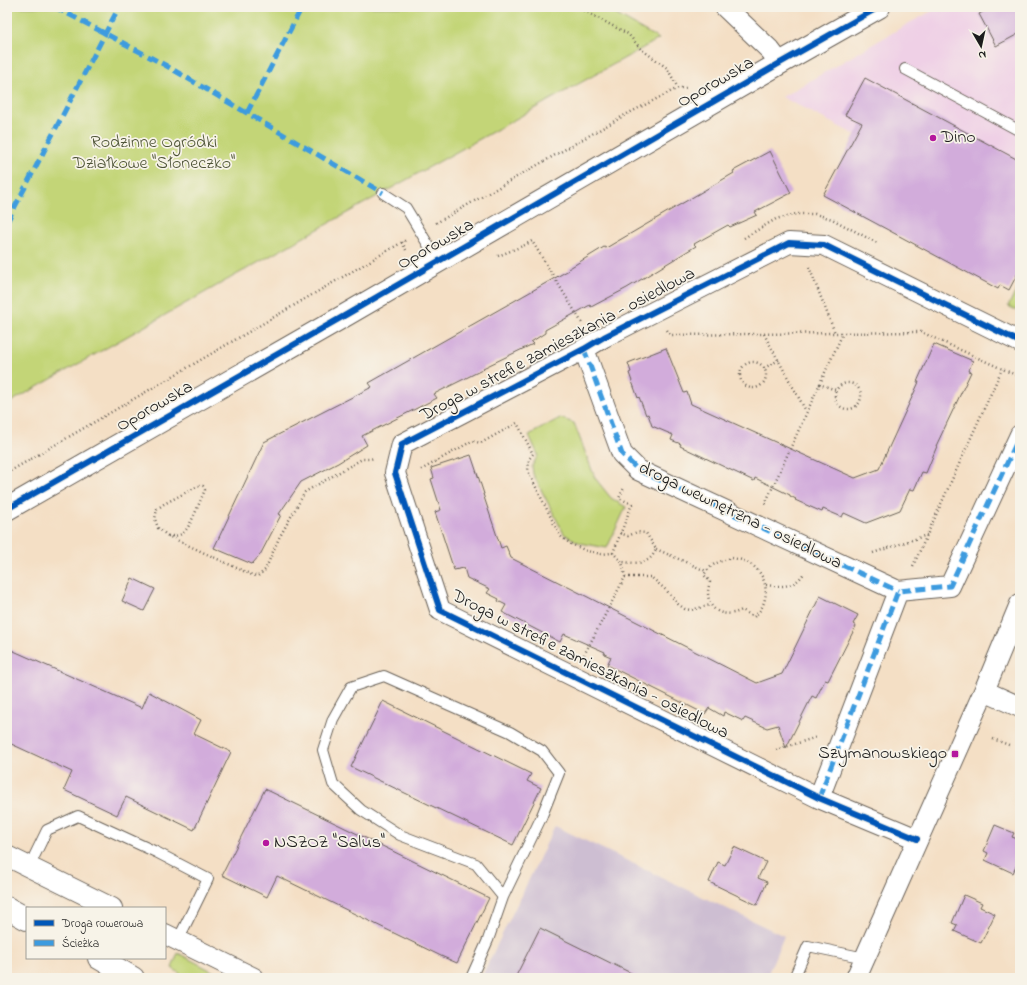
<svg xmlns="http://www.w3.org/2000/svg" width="1027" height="985" font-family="'Indie Flower',sans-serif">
  <rect width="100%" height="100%" fill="#f7f3e8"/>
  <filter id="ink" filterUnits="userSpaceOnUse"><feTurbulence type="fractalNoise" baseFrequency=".025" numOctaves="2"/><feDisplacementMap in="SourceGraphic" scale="8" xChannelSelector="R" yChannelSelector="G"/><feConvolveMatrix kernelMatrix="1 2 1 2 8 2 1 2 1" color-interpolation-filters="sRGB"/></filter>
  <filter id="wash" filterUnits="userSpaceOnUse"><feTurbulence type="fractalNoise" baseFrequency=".012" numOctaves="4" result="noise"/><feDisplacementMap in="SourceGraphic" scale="16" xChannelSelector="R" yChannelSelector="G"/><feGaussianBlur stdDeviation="0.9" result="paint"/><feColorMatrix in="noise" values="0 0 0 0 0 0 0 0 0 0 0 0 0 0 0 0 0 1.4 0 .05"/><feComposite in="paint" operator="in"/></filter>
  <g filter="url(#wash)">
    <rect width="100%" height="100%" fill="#f4dfc5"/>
    <!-- built -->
    <path fill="#efd0e6" d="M940 7H1020V220L782 97 911 22Z"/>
    <!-- industrial -->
    <path fill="#cdbed2" d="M555 826 784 936 766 978H481Z"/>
    <!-- green -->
    <path fill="#c3d577" stroke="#70784a" d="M7 7H603L659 39 236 275 7 404Z
      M1020 284V312L1008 306Z
      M560 418 574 423 595 478 611 498 626 507 607 548 580 543 564 534 533 474 532 466 538 455 529 435Z
      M178 953 225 978H186L172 968Z"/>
    <g id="blocks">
      <!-- building -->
      <path fill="#d2acdb" d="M992 7H1020V33L996 46 979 14Z
        M865 78 1020 161V269L1009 290 1000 285 998 289 823 195 862 123 845 115Z
        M770 151 791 193 755 212 757 215 730 227 728 225 694 244 696 246 627 288 591 307 590 305 545 330V333L531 342 533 344 483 368 484 369 434 394 437 398 362 436 367 445 338 463 301 482 279 514 281 515 260 555 252 564 214 548 264 442 372 387 369 383 569 270 568 269 604 247 606 248 734 173 733 171Z
        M934 344 973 361 968 371 971 372 936 446H937L926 473 922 472 914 490 910 489 900 510 866 523 844 513 842 517 823 509 822 512 795 500 796 499 790 496V495L755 478 754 481 680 446 681 444 671 440 673 435 652 426 648 414 646 415 639 397 638 398 629 373 631 372 628 363 666 348 684 393 687 392 691 404 855 478 879 469 919 382H917Z
        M471 455 484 494H483L501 548 506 546 511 558 757 683 782 674 820 596 858 615 853 624 856 626 828 681 825 680 816 698 812 696 786 748 778 725 767 728 745 718 743 721 724 712 723 716 709 708 705 714 607 665 611 657 604 654 605 652 564 634 560 642 502 612 506 605 498 601 499 599 487 593 490 589 467 578 464 568 454 570 435 512 441 510 431 479 434 478 431 468Z
        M132 578 155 589 144 611 122 601Z
        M7 648 142 708 149 692 201 720 194 734 231 752 194 830 126 797 117 815 64 790 72 772 7 742Z
        M383 701 531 774 527 781 541 788 513 845 351 767Z
        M265 789 489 898 457 963 441 956 277 876 267 897 222 875Z
        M995 825 1014 833 1012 837 1020 840V858L1013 873 985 860 988 853 984 851Z
        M734 847 766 862 758 878 767 882 757 905 709 882 718 862 725 865Z
        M964 895 982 903 980 907 995 914 981 943 954 931 957 925 952 923Z
        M540 928 641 978H515Z"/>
    </g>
  </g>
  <g filter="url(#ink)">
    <use href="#blocks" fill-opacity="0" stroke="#686057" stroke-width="1"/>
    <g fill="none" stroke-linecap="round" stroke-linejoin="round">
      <!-- lane casing -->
      <g stroke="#686057" stroke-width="12">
        <path id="lane" d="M905 69 1020 131
          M383 193 406 208 438 261
          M29 867 47 830 78 816 156 852 208 879 178 940
          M471 978 488 940 503 897 541 818 559 773 542 751 510 732 384 676 351 687 333 719 323 750 333 784 361 810 400 835 476 864 503 897
          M794 978 808 946 865 958"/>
      </g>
      <!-- street casing -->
      <g stroke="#686057" stroke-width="22">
        <path id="street" d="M725 7 770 50 780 63
          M584 349 622 454 638 470 898 591
          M984 691 1020 707
          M819 798 898 591 950 586 1020 435
          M917 839 819 798 440 610 395 473 402 444 584 349 604 337 789 243 824 245 1020 342
          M7 856 112 908
          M165 934 254 978
          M856 978 984 691 1020 604"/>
      </g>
      <!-- secondary casing -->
      <g stroke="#686057" stroke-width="24">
        <path id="secondary" d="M7 509 344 316 780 63 879 7"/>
      </g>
      <!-- primary casing -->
      <g stroke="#686057" stroke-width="24">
        <path id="primary" d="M7 908 27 919
          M99 958 133 978"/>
      </g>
      <!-- path -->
      <path stroke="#686057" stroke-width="2.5" stroke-dasharray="1 3" stroke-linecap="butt" d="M577 7 628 34 641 49 667 68 678 88
        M436 223 627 114 678 88H688
        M744 238 776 219 796 214H815L832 219 879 244
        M402 242 407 252
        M498 256 525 245 532 241 582 323
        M809 267 835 333
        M667 330 670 335 921 332 1020 377
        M764 334 806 411
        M740 375a13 13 0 1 1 26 0a13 13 0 1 1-26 0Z
        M764 368 779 360
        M835 396a13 13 0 1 1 26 0a13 13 0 1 1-26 0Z
        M819 384 836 390
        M421 470 472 441 481 443 517 423 533 454 529 459 528 471 560 536 571 544 587 551 601 554 613 553
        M7 473 406 240
        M765 504 843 333
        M620 533 628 536 637 532 646 533 656 549C649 566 637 563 622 562
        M168 536C173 536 179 536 183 533 191 527 200 500 205 490L203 486H198L164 504 157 509 155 519 158 528 168 536 252 575 258 576 265 570 279 538 305 492 362 459H370L374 458
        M656 549 706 571
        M873 553 927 535
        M732 558C736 559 741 559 744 561 763 568 771 589 762 607 760 611 757 614 754 617L742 610C720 621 702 606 710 582L704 575C710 564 720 561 732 558Z
        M913 566 1002 369
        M625 577H651L667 591 678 604 685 609 691 610 710 605
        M766 585C781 587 795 588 804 573
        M584 655 625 577 622 562 613 553 632 504 619 498 624 488
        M993 739 1009 745
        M776 750 817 737"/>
      <!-- lane -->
      <use href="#lane" stroke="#fff" stroke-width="10"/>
      <!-- street -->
      <use href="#street" stroke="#fff" stroke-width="20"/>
      <!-- secondary -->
      <use href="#secondary" stroke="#fff" stroke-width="22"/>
      <!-- primary -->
      <use href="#primary" stroke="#fff" stroke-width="22"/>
      <!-- quiet -->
      <path stroke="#3c9bdf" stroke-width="5" stroke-dasharray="10 5" stroke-linecap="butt" d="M55 7 165 65 383 193
        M247 113 302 7
        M7 222 119 7
        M584 349 622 454 638 470 898 591
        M819 798 898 591 950 586 1020 435"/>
      <!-- cycleway casing -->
      <g stroke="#f7f3e8" stroke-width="8">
        <path id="cycleway" d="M7 509 344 316 780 63 879 7
          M917 839 819 798 440 610 395 473 402 444 584 349 604 337 789 243 824 245 1020 342"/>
      </g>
      <!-- cycleway -->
      <use href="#cycleway" stroke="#0057b8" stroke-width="6"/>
    </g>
  </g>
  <!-- markers -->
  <g fill="#b5179e" stroke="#f7f3e8" stroke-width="1.5">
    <circle cx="933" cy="138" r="4"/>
    <rect x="951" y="750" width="8" height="8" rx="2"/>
    <circle cx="266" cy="843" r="4"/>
  </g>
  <g text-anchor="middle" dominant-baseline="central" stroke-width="3.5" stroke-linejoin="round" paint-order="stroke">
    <!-- street labels -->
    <g font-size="18" fill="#1c1c1c" stroke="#f7f3e8">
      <text transform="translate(716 83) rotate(-30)">Oporowska</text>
      <text transform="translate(436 245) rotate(-30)">Oporowska</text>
      <text transform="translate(558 345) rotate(-28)">Droga w strefie zamieszkania - osiedlowa</text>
      <text transform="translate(155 407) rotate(-30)">Oporowska</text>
      <text transform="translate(740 516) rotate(26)">droga wewnętrzna - osiedlowa</text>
      <text transform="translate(590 665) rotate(27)">Droga w strefie zamieszkania - osiedlowa</text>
    </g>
    <!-- poi labels -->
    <g font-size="18" fill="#1c1c1c" stroke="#f7f3e8" text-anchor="start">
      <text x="941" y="138">Dino</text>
      <text x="947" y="754" text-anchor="end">Szymanowskiego</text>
      <text x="274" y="843">NSZOZ "Salus"</text>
    </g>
    <!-- park labels -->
    <g font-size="18" fill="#4e5437" stroke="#f7f3e8">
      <text x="154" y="143">Rodzinne Ogródki<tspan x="154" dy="21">Działkowe "Słoneczko"</tspan></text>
    </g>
  </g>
  <!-- margin -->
  <rect width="1027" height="985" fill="none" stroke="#f7f3e8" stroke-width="24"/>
  <!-- legend -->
  <rect x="26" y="907" width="140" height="52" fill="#f7f3e8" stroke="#9f9d96"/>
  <rect x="34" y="920" width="20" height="6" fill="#0057b8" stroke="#9f9d96"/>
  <text x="62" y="927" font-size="12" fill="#1c1c1c">Droga rowerowa</text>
  <rect x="34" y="940" width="20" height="6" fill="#3c9bdf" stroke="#9f9d96"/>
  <text x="62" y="947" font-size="12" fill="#1c1c1c">Ścieżka</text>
  <!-- north arrow -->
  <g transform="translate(981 46) rotate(171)" stroke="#f7f3e8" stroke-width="3" paint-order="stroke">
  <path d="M0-3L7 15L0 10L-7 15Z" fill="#1c1c1c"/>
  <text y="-6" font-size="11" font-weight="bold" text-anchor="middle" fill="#1c1c1c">N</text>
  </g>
</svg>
